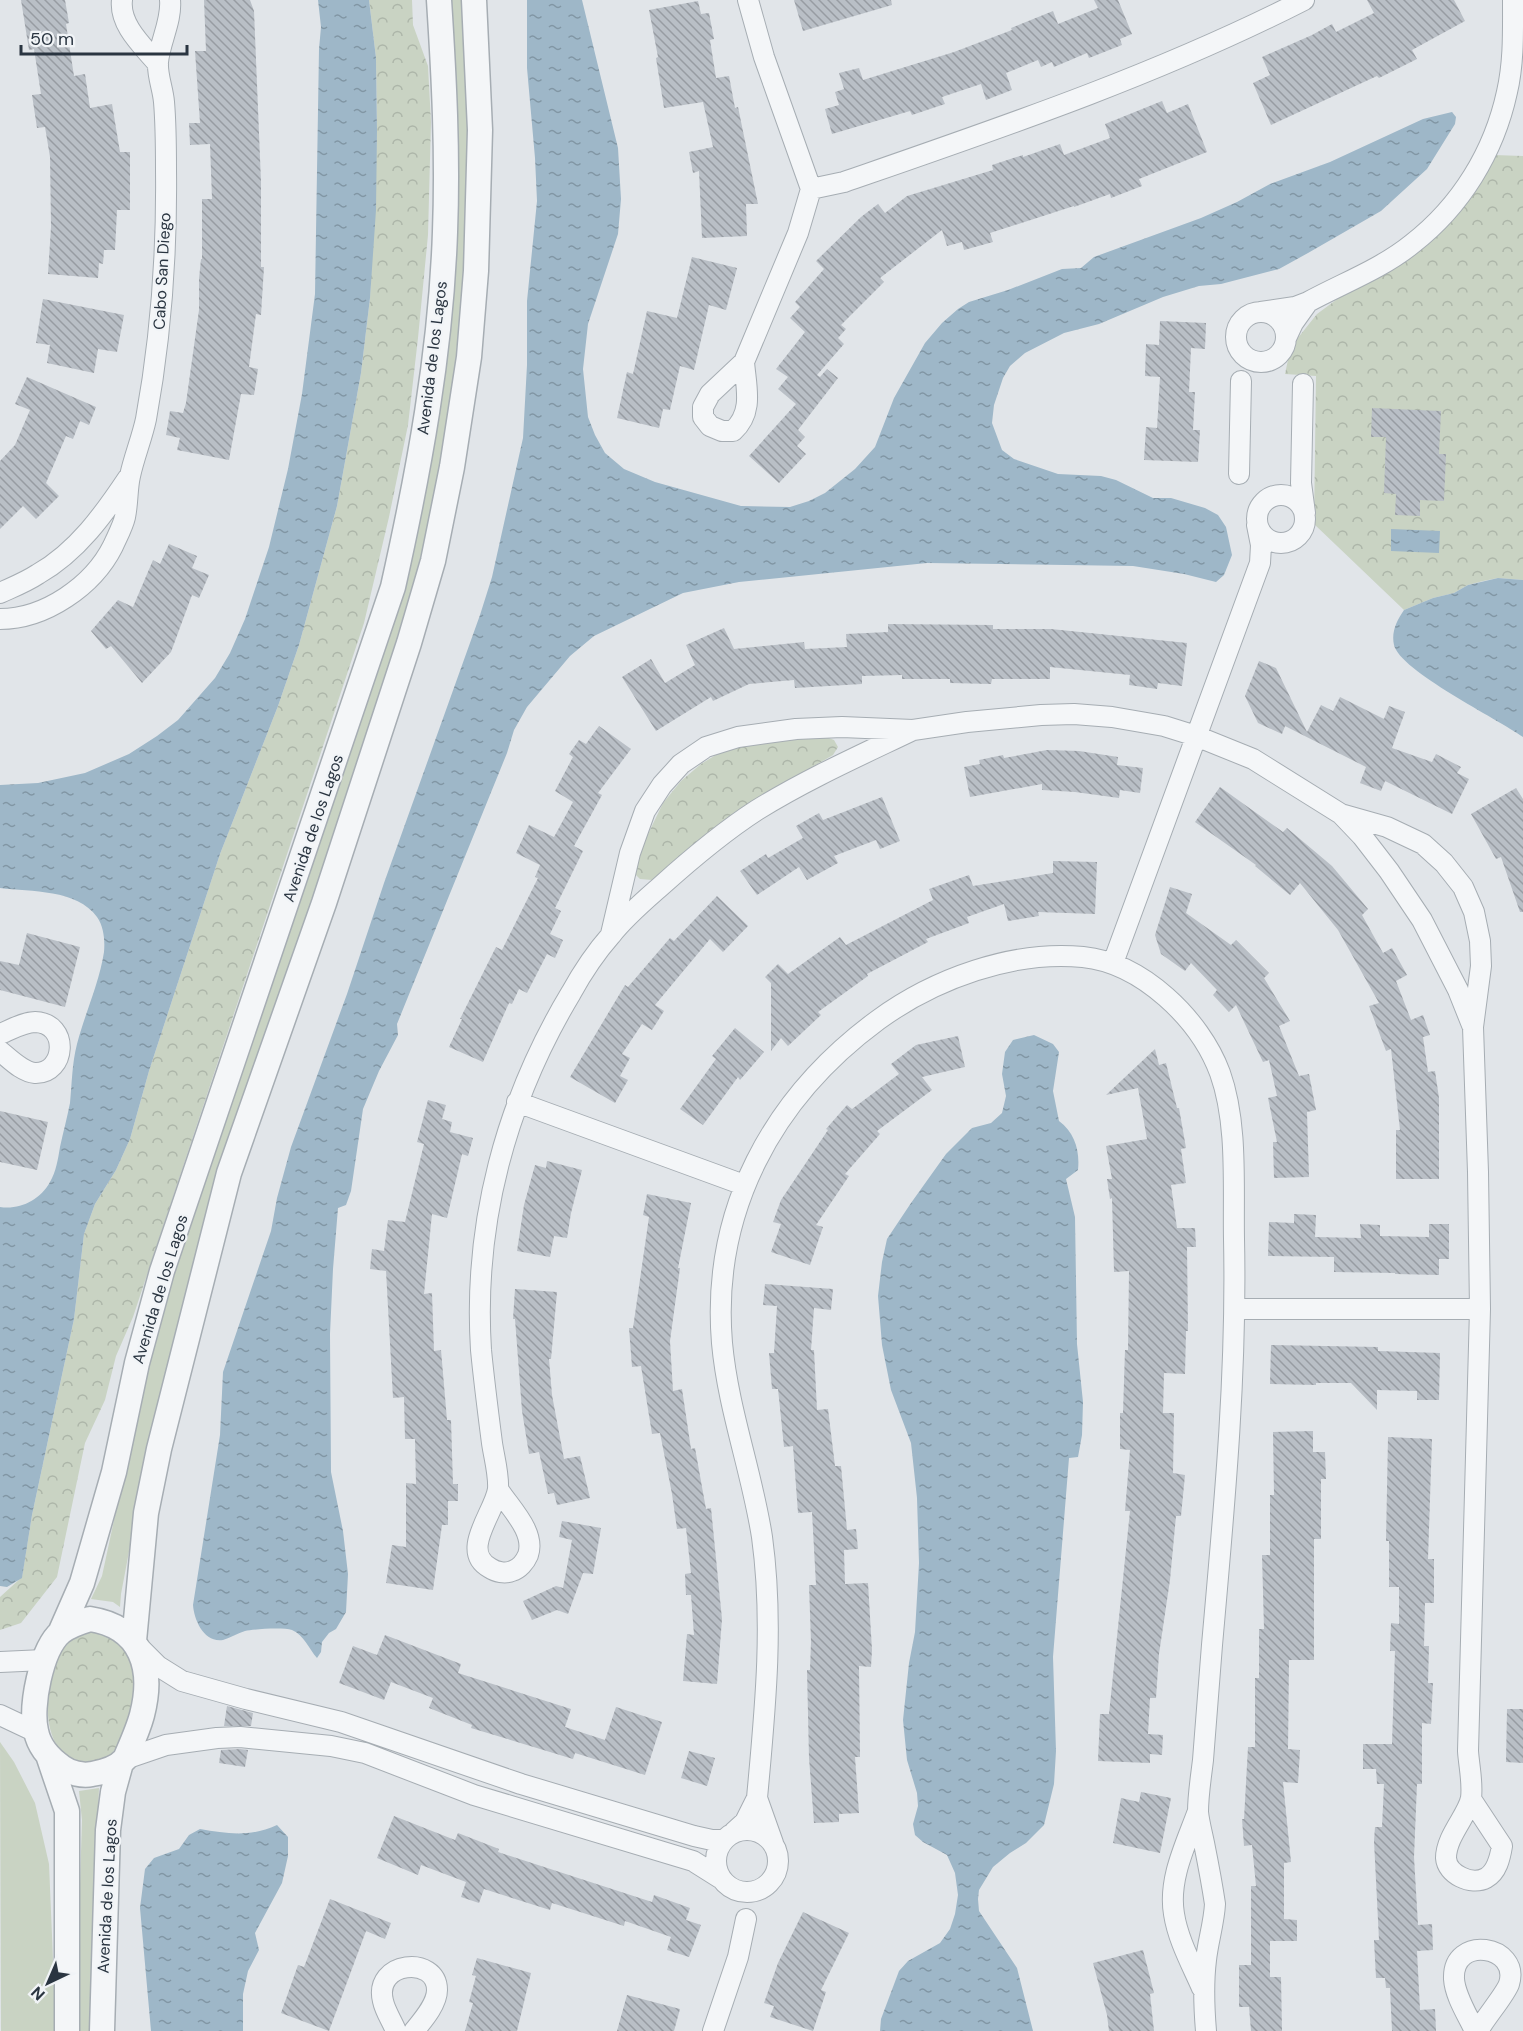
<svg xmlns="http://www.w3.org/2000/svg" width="1523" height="2031" font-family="'DM Sans',sans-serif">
  <defs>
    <pattern id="park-crowns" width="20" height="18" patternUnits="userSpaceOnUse" patternTransform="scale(1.5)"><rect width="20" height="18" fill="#c9d3c3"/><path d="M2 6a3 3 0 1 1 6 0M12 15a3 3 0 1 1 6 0" fill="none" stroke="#adb6a9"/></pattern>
    <pattern id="water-ripples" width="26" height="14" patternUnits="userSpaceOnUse" patternTransform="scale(1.5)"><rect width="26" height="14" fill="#9eb7c8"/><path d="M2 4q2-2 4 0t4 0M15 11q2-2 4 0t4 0" fill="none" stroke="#8196a4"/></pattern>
    <pattern id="building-back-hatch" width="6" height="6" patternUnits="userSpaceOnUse" patternTransform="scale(1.5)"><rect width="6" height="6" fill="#b9bfc6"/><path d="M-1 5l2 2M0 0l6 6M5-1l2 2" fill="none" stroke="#979ca2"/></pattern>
  </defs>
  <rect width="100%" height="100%" fill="#e1e5e9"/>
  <!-- grass -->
  <path fill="#c9d3c3" d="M449 0H463L470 137 467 245 453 385 442 463 422 553 369 732 246 1091 148 1451 121 1594 120 1607 113 1602 91 1599 102 1576 147 1367 176 1263 442 386Z
    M0 1742 14 1762 35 1803 49 1864 56 2031H1Z
    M99 1788 91 1981V2031H78L77 1980 82 1820 79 1791Z"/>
  <!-- park -->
  <path fill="url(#park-crowns)" d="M369 0H412L413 25 428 66 431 122 428 235 418 338 408 425 389 517 364 623 133 1317 116 1356 105 1400 85 1443 57 1577 21 1623 0 1630V1597L22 1577 32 1515 74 1319 84 1234 95 1204 116 1170 130 1139 149 1071 220 854 278 706 299 645 337 506 361 373 370 298 377 131 376 58Z
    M1494 155 1523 156V580L1498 578 1483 581 1468 585 1454 593 1433 598 1404 610 1314 524 1316 376 1285 374 1289 355 1297 339 1317 314 1340 297 1391 267Z
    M821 735 834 740 838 747 833 755 735 812 652 880 640 879 634 873 635 861 663 803 681 781 701 764 724 750Z
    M87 1629 112 1633C117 1639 125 1647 129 1654 140 1684 133 1747 100 1762 94 1765 89 1764 82 1762 52 1757 46 1724 48 1697 51 1663 59 1646 87 1629Z"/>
  <!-- water -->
  <path fill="url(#water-ripples)" d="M318 0H369L376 58 377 131 376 210 370 298 361 373 337 506 299 645 278 706 220 854 149 1071 130 1139 116 1170 95 1204 84 1234 74 1319 32 1515 22 1578 7 1587 0 1586V1207C20 1210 40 1200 50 1182 56 1172 58 1159 60 1147 63 1133 67 1118 70 1103 72 1083 72 1063 77 1044 85 1013 99 984 104 952 105 941 104 927 97 917 77 889 31 892 0 888V785L38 783 85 773 129 754 157 736 178 720 215 678 230 653 245 619 269 547 288 469 302 394 315 294 319 49 321 27Z
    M527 0H582L618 148 621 199 618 234 588 324 583 369 588 417 595 435 605 453 624 469 655 482 741 506 790 507 809 501 825 493 855 469 875 447 894 398 925 343 942 323 958 309 969 302 1008 290 1062 269 1081 268 1094 257 1201 218 1237 202 1270 184 1330 162 1423 119 1452 112 1456 117 1455 124 1427 169 1381 211 1308 253 1279 269 1221 284 1199 286 1163 297 1099 324 1064 333 1025 353 1010 366 1003 378 994 405 992 423 1002 450 1014 459 1058 474 1101 476 1116 480 1153 498H1171L1205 508 1218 515 1226 527 1232 555 1224 575 1216 582 1184 574 1133 566 927 563 739 582 683 593 594 636 570 656 527 707 514 730 507 753 397 1024 398 1035 379 1071 363 1109 351 1191 346 1205 338 1208 333 1269 330 1334 331 1472 343 1531 348 1574 346 1612 336 1629 329 1633 322 1642 321 1652 317 1658C309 1649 304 1635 292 1630 283 1627 255 1629 245 1631 238 1633 230 1638 223 1640 204 1643 194 1620 193 1605L220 1435 223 1372 271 1231 277 1198 291 1147 347 994 384 883 480 615 492 577 523 438 527 365V301L537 201 535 158 527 68Z
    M1391 529 1440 531 1439 553 1391 551Z
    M1498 578 1523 580V737C1498 719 1400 671 1394 645 1391 632 1397 620 1404 610L1433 598 1454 593 1468 585Z
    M1034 1035 1053 1044 1059 1052 1053 1091 1059 1121C1075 1133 1080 1151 1078 1170L1066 1179 1075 1217 1077 1344 1083 1402 1082 1435 1078 1457 1069 1458 1053 1657 1056 1751 1054 1784 1044 1825 1026 1843 1010 1853 993 1867 979 1890 978 1899 979 1911 1017 1968 1033 2031H880L881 2019 899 1971 908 1961 940 1943 950 1929 955 1914 958 1895 955 1873 947 1855 923 1842 915 1835 913 1824 918 1806 917 1793 907 1760 903 1720 909 1663 915 1632 919 1563 917 1498 911 1443 891 1390 882 1345 878 1296 882 1262 887 1239 911 1203 946 1154 972 1128 991 1123 1002 1113 1006 1096 1002 1074 1005 1052 1013 1040Z
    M277 1825 288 1837V1856L282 1883 255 1933 259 1950 248 1971 243 1994V2031H151L140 1908 145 1869 154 1858 179 1849 189 1835 200 1829C228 1834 251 1837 277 1825Z"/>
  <!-- building -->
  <path fill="url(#building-back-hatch)" d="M21 0H65L69 23 66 24 74 76 85 74 90 108 112 104 120 152H130V210H117L115 250H104L103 264 99 263 98 278 48 274 51 227 50 157 45 127 37 128 32 95 41 94 34 49 29 50Z
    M204 0H250L254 11 261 182V267H264L261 315 256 314 249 367 258 369 254 395 241 394 229 460 177 450 180 438 166 435 170 411 183 413 186 403 199 310V279L201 259H202V199H212L210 144 190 145 189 123H200L195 51H206Z
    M794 0H891L892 5 803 31Z
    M1094 0H1118L1132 34 1120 39 1122 45 1089 58 1087 53 1054 67 1052 62 1041 67 1038 60 1006 73 1012 90 986 100 981 84 942 97 945 104 912 115 910 111 832 134 825 109 839 105 835 92 844 89 839 73 859 68 863 80 954 52 1012 30 1011 28 1053 11 1058 24 1098 8Z
    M1367 0H1454L1465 21 1412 50 1417 59 1379 78 1377 76 1271 125 1253 83 1270 75 1262 57 1312 35 1332 24 1336 32 1374 13Z
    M698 1 701 14 709 13 714 39 710 40 716 78 729 76 735 108 738 107 758 204H746L747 236 702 238 699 171 693 173 689 152 713 147 703 102 664 108 656 58 658 57 649 10Z
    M1162 101 1167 113 1188 104 1207 152 1139 179 1142 186 1111 198 1110 194 1074 207V206L990 233 993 242 964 250 962 242 947 246 942 230 880 278 884 282 841 325 846 329 838 338 844 344 817 375 820 377 827 369 838 378 798 430 805 437 797 446 806 454 779 483 749 456 796 404 778 389 788 377 776 369 805 332 790 318 800 307 795 302 824 269 816 261 861 217 878 204 885 213 907 196 993 170 992 165 1023 155V157L1060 144 1064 155 1110 138 1105 124Z
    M692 257 737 268 726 310 709 305 694 370 680 366 670 410 663 409 659 428 617 418 627 372 633 374 647 311 677 318Z
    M43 299 124 315 117 352 98 349 94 373 47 363 50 345 36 343Z
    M1160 321 1206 323 1205 349 1191 348 1189 392H1195L1193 430H1200L1198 462 1144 460 1146 427 1157 428 1160 377 1145 376 1146 344 1159 345Z
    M27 377 96 407 89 425 80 421 73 439 66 436 46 483 59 496 36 519 23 506 0 529V461L15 445 30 410 15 404Z
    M1372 408 1441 411 1439 454H1446L1444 501 1420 500V516L1395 515 1396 494 1384 493 1386 437H1371Z
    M169 544 197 556 192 568 209 575 199 598 192 595 171 652 142 683 111 646 106 649 91 631 118 600 133 607 153 560 160 564Z
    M888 624 993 625V629H1051L1187 643 1182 686 1158 683 1157 689 1129 685 1130 675 1050 667V679H992L991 684 950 683V679H902V675L862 676V684L795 688 794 680 749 684 713 701 711 697 656 731 622 677 651 659 665 683 695 665 686 645 724 628 734 649 804 642 805 649 847 647 846 634 888 632Z
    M1259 661 1276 668 1307 732 1321 705 1333 711 1340 697 1384 719 1389 706 1405 712 1392 748 1432 762 1436 754 1461 767 1457 773 1469 779 1452 814 1385 781 1381 791 1360 783 1366 767 1285 726 1282 734 1258 723 1245 696Z
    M599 726 631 749 598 793 602 795 574 846 583 851 555 908 561 911 550 934 563 940 555 958 547 954 527 993 519 989 512 1004 509 1003 483 1062 449 1047 462 1019H460L496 947 502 950 538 878 535 877 540 865 516 853 529 825 554 837 573 802 555 791 573 757 569 754 579 740 586 744Z
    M1047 750 1079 751 1118 757 1117 765 1143 768 1140 793 1120 790 1119 798 1075 792 1042 790V784L970 797 964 767 980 764 979 760 1003 755 1004 758Z
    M1220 787 1283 832 1287 828 1332 866 1368 909 1362 915 1383 953 1392 948 1407 975 1396 981 1411 1020 1423 1015 1430 1035 1423 1037 1428 1072 1435 1071 1439 1098V1179H1396V1130H1400L1391 1049 1386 1051 1369 1006 1379 1003 1338 930 1300 883 1290 895 1255 866 1256 865 1195 822Z
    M1516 788 1523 799V912H1520L1501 857 1496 859 1471 814Z
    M882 797 900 841 880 849 876 840 834 856 838 863 807 880 799 867 757 895 740 871 766 854 768 858 803 838 796 826 819 813 823 820Z
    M1053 861 1097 862 1095 914 1038 912 1039 916 1008 921 1004 904 967 917 969 923 926 939 928 942 867 974 868 976 818 1012 821 1015 788 1046 781 1038 771 1051V983L765 977 778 964 788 974 840 937 846 945 933 900 929 889 969 875 973 886 1053 873Z
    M1170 887 1192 894 1186 913 1231 945 1236 940 1269 973 1264 978 1290 1021 1279 1026 1299 1076 1309 1074 1316 1110 1307 1112 1309 1177 1274 1178 1273 1142H1277L1268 1098 1277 1096 1269 1060 1263 1062 1236 1005 1229 1012 1213 995 1217 990 1191 963 1185 971 1161 954 1155 935Z
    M717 896 748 926 723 952 710 939 655 1005 664 1011 652 1030 642 1024 622 1054 630 1058 620 1076 628 1080 615 1103 570 1077 625 985 628 987 670 938 674 941Z
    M27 933 80 947 65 1007 0 990V961L19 965Z
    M735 1028 764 1052 740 1080 738 1077 703 1125 680 1109 716 1059 712 1056Z
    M958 1036 965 1067 922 1077 932 1090 877 1131 880 1134 845 1174 849 1176 816 1225 823 1227 810 1265 771 1252 781 1224 773 1222 781 1200 828 1130 826 1129 847 1105 852 1109 899 1074 891 1064 916 1045Z
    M1155 1049 1159 1065 1166 1063 1177 1108H1179L1186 1148 1181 1149 1186 1183 1171 1185 1177 1228H1195L1196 1247H1187L1188 1331H1186L1185 1374 1164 1373 1163 1413H1174L1173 1473 1185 1475 1181 1516H1176L1170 1580 1159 1654 1156 1698H1150L1148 1734 1163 1735 1162 1755 1150 1754V1763L1098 1761 1100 1714H1109L1130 1511H1125L1130 1450 1120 1449V1413H1123L1125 1350H1128L1129 1271 1114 1272 1112 1198 1110 1199 1107 1179H1112L1106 1146 1147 1139 1138 1088 1106 1095Z
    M428 1100 446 1105 442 1119 452 1122 450 1132 473 1138 468 1156 462 1154 447 1218 432 1214 424 1294 432 1293 434 1351 441 1350 447 1420H451L453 1484H458V1501H448V1525H442L433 1590 386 1583 392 1545 406 1547V1483L416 1484 415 1439H405L404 1397 393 1398 386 1271 370 1269 372 1249 384 1251 388 1220 405 1222 424 1144 417 1142Z
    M0 1111 48 1122 37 1170 0 1162Z
    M547 1161 582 1170 571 1213 567 1238 554 1236 550 1257 517 1251 524 1205 535 1165 546 1168Z
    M647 1194 691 1203 678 1268H680L670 1341 673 1391 682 1389 691 1449 695 1448 706 1509 711 1508 722 1619 717 1684 683 1681 687 1634 694 1635 691 1595H686L685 1574 691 1573 686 1528 677 1529 672 1494 660 1433 652 1434 641 1366 632 1367 629 1328H633L649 1217 643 1215Z
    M1294 1214 1316 1215 1315 1237 1361 1238 1360 1224 1380 1225V1236L1429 1237V1224H1449V1259H1439V1275L1395 1274V1273L1334 1272V1257L1268 1256 1269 1222 1294 1223Z
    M765 1284 833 1289 831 1310 814 1308 811 1350H814L817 1410 828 1409 835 1466H841L847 1530 856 1529 858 1549 844 1550 845 1584 868 1583 872 1650 871 1667 859 1666 860 1757H855L859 1813 839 1814V1822L814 1823 809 1758 807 1670H810L811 1642 809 1585H816L812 1512 798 1513 793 1446 784 1447 778 1389H772L769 1353H774L777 1306 763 1305Z
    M515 1289 557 1292 551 1359H549L552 1395 564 1459 580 1456 590 1498 557 1505 554 1493 548 1494 539 1452 529 1454 522 1411 515 1319H513Z
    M1271 1345 1378 1347V1351L1440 1353 1439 1400H1417V1391L1377 1390V1410L1351 1383H1316V1385L1270 1384Z
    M1313 1431V1452H1325L1326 1479H1321V1539H1314V1660H1289L1288 1749 1300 1750 1298 1783 1283 1782 1291 1862 1284 1863V1919L1297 1920V1941H1270V1977H1281L1282 2031H1251L1249 2007H1239V1965H1251V1886H1256L1252 1845 1244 1846 1242 1819H1244L1248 1747H1255V1678H1259V1629H1264L1262 1555H1270V1495H1274L1273 1432Z
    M1388 1437 1432 1439 1428 1559H1434V1603H1425L1424 1646H1429L1428 1683H1433L1431 1724 1422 1723V1784H1417L1414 1857 1418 1925 1432 1924 1433 1950 1417 1951 1420 2010 1435 2009 1436 2031H1392L1390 1988H1386L1385 1978H1376L1374 1940H1379L1374 1841 1375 1827H1382L1384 1784H1377L1376 1769H1363V1744H1392L1395 1651H1390L1391 1623 1399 1624V1587H1389V1541H1386Z
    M562 1521 601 1528 593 1574 583 1573 568 1614 557 1610 532 1620 523 1601 556 1586 563 1588 572 1540 559 1537Z
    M385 1635 461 1664 458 1673 571 1709 565 1727 605 1740 616 1707 662 1722 645 1775 575 1753 573 1759 471 1728 472 1725 429 1708 433 1698 391 1682 384 1700 339 1683 353 1646 377 1655Z
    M227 1706 253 1713 251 1726H224Z
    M1507 1709H1523V1763L1506 1762Z
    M240 1749 248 1750 245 1767 219 1763 221 1750Z
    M689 1751 715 1758 707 1786 681 1778Z
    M1141 1792 1171 1798 1160 1853 1113 1843 1121 1798 1139 1802Z
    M394 1816 455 1840 458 1833 499 1849 498 1852 652 1902 654 1895 690 1908 686 1920 701 1925 689 1957 667 1950 671 1937 625 1921 624 1926 552 1903 550 1910 484 1889 479 1903 461 1897 466 1882 421 1865 418 1875 377 1858Z
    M330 1899 391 1923 385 1939 366 1931 329 2031 281 2013 298 1965 304 1967Z
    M803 1912 849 1933 821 1990 826 1992 813 2031 770 2017 774 2006 764 2003 778 1963Z
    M1143 1950 1154 1993 1150 1994 1154 2031H1109L1107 2015 1093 1963Z
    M477 1958 531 1973 517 2031H465L473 2003 469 2002 476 1976 472 1975Z
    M627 1995 680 2009 674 2031H617Z"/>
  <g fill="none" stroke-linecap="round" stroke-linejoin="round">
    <!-- minor casing -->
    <g stroke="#a6adb3" stroke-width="22">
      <path id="minor" d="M122 0C119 25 143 46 158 64
        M811 189 844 182C1000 128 1157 75 1304 0
        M1308 302C1343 283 1381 269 1412 244 1461 206 1494 152 1507 92 1514 62 1513 30 1513 0
        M1236 337a25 25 0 1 1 50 0a25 25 0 1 1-50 0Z
        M1261 312 1295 307 1308 302 1293 323 1286 338
        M744 362C746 387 754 412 733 431H722L710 426 703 417V407L710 394 744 362 798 233 811 189 764 57 748 0
        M1303 384 1301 483 1305 513
        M1239 474 1241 381
        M1257 519a24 24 0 1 1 48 0a24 24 0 1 1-48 0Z
        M0 593C13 587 26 582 38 574 77 552 104 514 128 478
        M0 619C45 619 93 586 113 546 117 537 123 526 125 517 128 503 127 489 130 476 134 457 142 438 146 419 161 337 167 254 166 170 166 148 166 125 164 102 163 89 157 75 158 62 160 41 172 21 170 0
        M1341 814 1387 827 1423 844 1444 863 1463 887 1474 912 1480 941 1481 966 1473 1027 1478 1172 1480 1309 1468 1751C1469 1766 1473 1783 1471 1798 1468 1815 1446 1836 1446 1858 1447 1874 1471 1886 1486 1878 1497 1872 1500 1858 1502 1846L1471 1799
        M611 934 630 853 645 811 662 785 681 764 706 747 738 737 796 729 842 727 913 730 967 722 1041 715 1074 714 1112 717 1164 726 1196 736 1253 759 1341 814 1362 836 1389 871 1422 920 1458 990 1472 1025
        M1113 963 1260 563 1261 545 1257 525
        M0 1034C11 1030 23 1022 35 1022 70 1023 66 1074 35 1073 22 1072 10 1059 0 1051
        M517 1102 744 1185
        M1236 1309H1480
        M498 1489C510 1508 536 1532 528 1555 525 1562 519 1569 512 1571 505 1574 496 1572 490 1568 459 1551 495 1512 498 1489 499 1474 494 1457 492 1443 488 1412 484 1381 481 1350 473 1223 506 1101 571 993 582 973 596 952 611 935 625 917 644 901 661 886 691 859 723 832 757 810 807 779 861 755 913 730
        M139 1647 158 1666 182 1681 246 1699 341 1722 521 1784 694 1836 712 1840H724
        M0 1662 44 1660
        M0 1715 36 1732
        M125 1759 166 1745 217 1738 240 1737 331 1746 365 1753 474 1795 693 1861 720 1878
        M757 1798C765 1711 774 1624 762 1537 752 1472 728 1409 722 1343 711 1211 772 1098 878 1020 934 979 1013 950 1083 957 1142 963 1200 1019 1220 1073 1238 1123 1233 1187 1234 1239 1237 1375 1224 1510 1212 1645 1209 1684 1206 1722 1203 1760 1201 1777 1198 1795 1198 1812 1199 1822 1202 1833 1204 1843 1208 1863 1212 1884 1215 1904 1214 1923 1208 1941 1206 1960 1203 1984 1204 2007 1206 2031
        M1198 1811C1186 1844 1168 1879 1174 1914 1178 1940 1192 1965 1202 1988
        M716 1861a31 31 0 1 1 62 0a31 31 0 1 1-62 0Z
        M734 1832 745 1822 757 1798 773 1843
        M396 2031C392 2021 385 2011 383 2001 373 1961 437 1955 437 1990 437 2004 423 2020 414 2031
        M713 2031 738 1957 746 1919
        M1475 2031C1468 2016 1455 1996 1454 1979 1452 1934 1521 1945 1509 1984 1505 1995 1485 2018 1478 2031"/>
    </g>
    <!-- tertiary casing -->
    <g stroke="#a6adb3" stroke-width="27">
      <path id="tertiary" d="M90 1619C142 1627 154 1669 142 1715 138 1730 131 1745 125 1759 117 1768 104 1772 92 1774 82 1776 70 1773 62 1767 49 1758 39 1747 36 1731 30 1707 41 1649 61 1632 70 1625 80 1622 90 1619Z
        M60 1633 82 1583 114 1472 137 1363 162 1271 393 587C419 471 441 352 445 232 448 154 444 77 439 0
        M134 1641 146 1513 159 1449 229 1173 324 903 409 643 433 561 452 467 469 357 476 271 480 130 474 0
        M49 1758 67 1811V2031
        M102 2031 108 1830 113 1792 121 1763"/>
    </g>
    <!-- minor -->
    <use href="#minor" stroke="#f4f6f8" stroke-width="20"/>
    <!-- tertiary -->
    <use href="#tertiary" stroke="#f4f6f8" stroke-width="24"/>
  </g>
  <g text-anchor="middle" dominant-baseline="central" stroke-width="4.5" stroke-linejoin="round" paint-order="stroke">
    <!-- street labels -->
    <g font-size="16" fill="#2a3541" stroke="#f1f4f7">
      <text transform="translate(162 271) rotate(-87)">Cabo San Diego</text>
      <text transform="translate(432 358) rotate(-83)">Avenida de los Lagos</text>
      <text transform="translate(313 828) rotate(-71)">Avenida de los Lagos</text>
      <text transform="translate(160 1289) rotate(-73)">Avenida de los Lagos</text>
      <text transform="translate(107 1896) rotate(-87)">Avenida de los Lagos</text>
    </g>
  </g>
  <!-- north arrow -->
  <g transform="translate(48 1983) rotate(224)" stroke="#f1f4f7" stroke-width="4.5" paint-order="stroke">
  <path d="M0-4.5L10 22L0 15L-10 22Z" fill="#2a3541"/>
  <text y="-9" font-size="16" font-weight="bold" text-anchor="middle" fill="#2a3541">N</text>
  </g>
  <!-- scale -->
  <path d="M21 45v9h166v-9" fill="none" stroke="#2a3541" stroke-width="3"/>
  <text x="30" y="45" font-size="18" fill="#2a3541" stroke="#f1f4f7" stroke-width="4.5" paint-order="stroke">50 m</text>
</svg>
